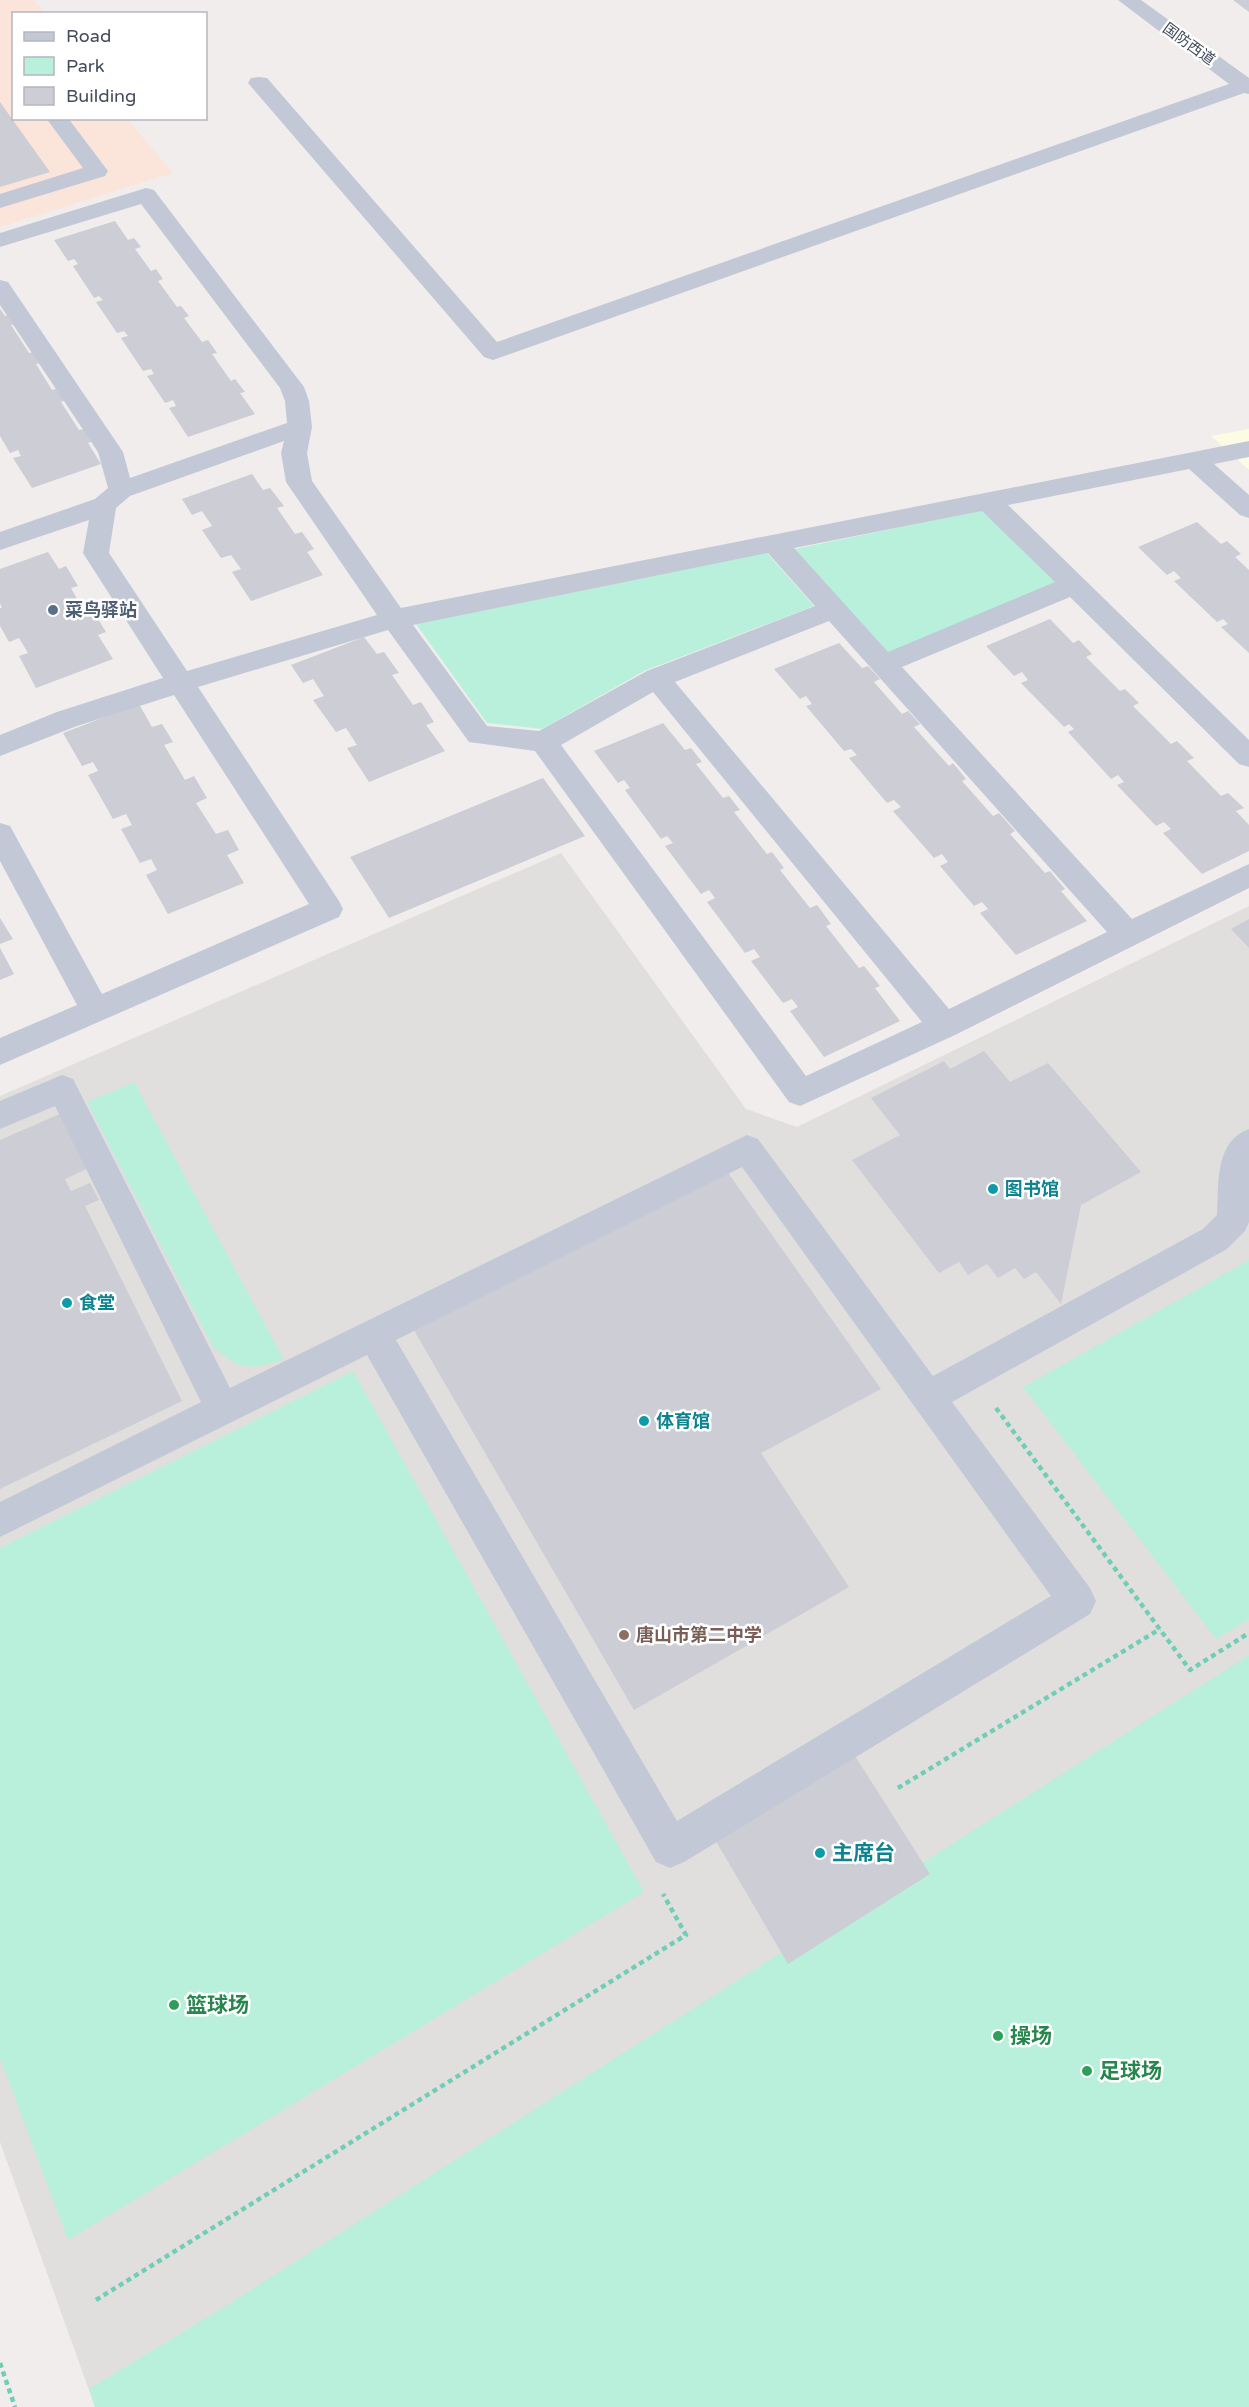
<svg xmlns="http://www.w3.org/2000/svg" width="1249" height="2407" font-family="'Varela Round','Noto Sans SC',sans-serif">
  <rect width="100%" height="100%" fill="#f0edec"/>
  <!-- commercial -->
  <path fill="#fcfbe4" d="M1249 429V470L1211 436Z"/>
  <!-- education -->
  <path fill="#e1dede" d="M561 853 746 1109 797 1127 1249 906V2407H95L0 2142V1096Z"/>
  <!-- medical -->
  <path fill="#fbe5db" d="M0 0H34L44 13 14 14V118L127 119 173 173 0 227Z"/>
  <!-- green -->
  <path fill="#b9f0db" d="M989 509 1065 584 886 657 790 550Z
    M767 553 814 606 644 671 542 729 487 723 416 624Z
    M134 1082 284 1360C247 1369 244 1372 213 1347L87 1102Z
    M1249 1260V1619L1216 1639 1023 1387Z
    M353 1371 644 1892 68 2240 0 2058V1548Z
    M1249 1655V2407H95L89 2389 224 2307Z"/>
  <!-- building -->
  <path fill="#cccdd5" d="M1233 0H1249V12Z
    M0 102 50 172 0 187Z
    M115 221 128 240 134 238 141 247 135 249 151 271 156 269 163 279 158 281 177 307 181 306 189 316 184 318 202 342 208 340 217 353 212 354 231 381 235 379 245 392 240 393 255 414 188 437 169 408 176 406 173 400 165 403 147 376 154 374 151 369 143 371 121 338 128 336 124 331 117 333 96 302 103 300 99 296 94 298 73 266 78 264 74 259 68 261 54 240Z
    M0 309 5 316 11 314 16 324 11 325 29 353 34 352 40 363 36 364 52 390 58 388 66 400 61 402 79 430 84 429 93 441 88 443 101 464 32 488 13 458 21 456 18 450 10 453 0 436Z
    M252 474 263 490 270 488 284 506 277 508 295 534 302 532 314 549 307 552 323 575 251 601 232 572 241 569 231 555 221 558 202 530 212 526 202 511 192 515 182 499Z
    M1197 522 1221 544 1227 541 1241 554 1235 557 1249 570V653L1221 627 1228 624 1223 619 1217 622 1174 581 1181 578 1174 571 1167 575 1138 547Z
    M48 552 59 569 66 566 78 586 71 588 87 617 95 614 106 632 98 635 113 659 36 688 19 656 28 653 19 638 9 642 0 626V608H2L0 603V569Z
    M1050 619 1073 643 1079 640 1092 654 1086 657 1120 691 1125 689 1139 703 1133 706 1171 744 1177 741 1194 758 1187 761 1221 796 1228 793 1244 808 1236 811 1249 825V851L1202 874 1163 833 1171 829 1164 822 1156 826 1117 785 1124 782 1118 775 1111 779 1068 732 1074 729 1069 724 1064 727 1021 683 1028 680 1022 672 1014 676 986 646Z
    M364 637 377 654 384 652 399 673 392 675 413 705 421 702 434 722 426 725 445 751 369 782 347 748 357 745 346 728 336 732 313 700 324 696 313 679 303 683 291 665Z
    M839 643 862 668 868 666 880 679 874 682 902 714 908 711 920 724 914 727 949 766 953 763 966 779 962 781 993 816 999 813 1015 831 1010 834 1045 873 1050 871 1065 889 1061 891 1087 921 1016 955 980 913 988 909 982 902 974 906 940 866 948 862 942 854 934 858 893 811 901 807 894 800 887 803 849 758 857 755 851 749 844 751 806 706 812 704 806 696 800 699 774 669Z
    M139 704 152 727 162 724 173 742 164 745 185 780 194 776 207 798 196 803 216 834 228 830 239 850 227 855 244 883 168 914 146 875 157 870 151 859 140 863 121 829 132 825 126 814 113 819 88 775 98 771 93 762 82 766 63 733Z
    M663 723 685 750 691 748 702 762 696 764 723 798 729 796 740 810 734 812 767 854 772 852 784 868 780 870 810 908 817 905 831 924 826 926 859 968 864 966 880 986 875 988 900 1021 824 1057 790 1011 798 1007 792 999 783 1003 751 961 760 957 754 949 745 953 707 902 715 898 709 890 701 894 665 846 673 843 667 836 661 839 625 790 630 788 624 780 618 783 594 751Z
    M543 778 585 836 389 918 350 857Z
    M0 918 13 939 0 944Z
    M1249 919V948L1231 929Z
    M0 948 14 974 0 980Z
    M984 1051 1010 1082 1048 1063 1141 1172 1081 1205 1061 1304 1036 1272 1024 1279 1015 1268 998 1278 987 1264 968 1275 959 1262 939 1273 852 1160 900 1135 871 1098 944 1061 950 1069Z
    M62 1113 89 1168 65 1179 71 1191 90 1183 99 1200 85 1206 182 1401 0 1489V1140Z
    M726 1170 881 1389 761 1453 849 1587 634 1710 411 1325Z
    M850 1748 930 1874 788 1964 710 1831Z"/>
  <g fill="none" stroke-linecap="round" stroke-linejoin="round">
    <!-- path -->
    <path stroke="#70ceb6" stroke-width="4.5" stroke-dasharray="5 4" stroke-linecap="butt" d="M996 1408 1190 1670 1249 1633
      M898 1788 1160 1629
      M96 2300 686 1935 663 1894
      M0 2363 15 2407"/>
    <!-- minor -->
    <path fill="#c2c8d5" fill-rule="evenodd" d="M1118 0H1141L1249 78V94L1244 93 493 360 484 357 248 83 251 78 259 77 267 78 497 342 1229 84Z
      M46 118H68L108 171 105 176 0 208V194L83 168Z
      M146 188 154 190 304 387 309 401 312 427 307 453 312 481 401 608 1249 441V457L1214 464 1249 495V518L1240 515 1189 469 1008 505 1249 740V767L1239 764 1070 597 902 667 1132 919 1249 864V888L955 1035 800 1106 789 1102 535 751 469 742 388 630 198 687 339 901 343 909 339 917 0 1065V1038L77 1005 0 861V823L10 826 102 994 309 904 174 695 77 726 0 756V735L57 712 163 678 83 553 89 520 0 550V532L95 499 108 488 98 452 0 305V280L8 282 123 452 130 478 287 423 285 401 280 388 141 204 0 247V233ZM284 441 281 453 286 482 377 615 187 671 109 553 116 508 130 496ZM982 511 1055 582 888 652 794 548ZM768 553 815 606 647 671 539 731 487 726 413 625ZM829 621 1107 932 949 1009 675 682ZM653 692 922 1022 806 1076 561 745Z
      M62 1075 73 1079 230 1388 747 1135 758 1139 933 1376 1203 1229 1217 1215C1219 1184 1214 1142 1249 1129V1222L1245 1231 1227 1249 952 1402 1090 1588 1096 1601 1090 1614 684 1862 670 1868 656 1862 367 1355 0 1537V1502L201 1402 55 1106 0 1129V1101ZM742 1167 1051 1596 677 1821 396 1340Z"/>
  </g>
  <!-- markers -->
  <circle fill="#5c6f8a" stroke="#fff" stroke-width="2" cx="53" cy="610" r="6"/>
  <g fill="#0f9aa8" stroke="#fff" stroke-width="2">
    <circle cx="993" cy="1189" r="6"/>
    <circle cx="67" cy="1303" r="6"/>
    <circle cx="644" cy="1421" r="6"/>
    <circle cx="820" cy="1853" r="6"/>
  </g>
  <circle fill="#8d6e63" stroke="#fff" stroke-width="2" cx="624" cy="1635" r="6"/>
  <g fill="#2e9e5b" stroke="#fff" stroke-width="2">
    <circle cx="174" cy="2005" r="6"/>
    <circle cx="998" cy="2036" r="6"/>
    <circle cx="1087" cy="2071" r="6"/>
  </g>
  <g text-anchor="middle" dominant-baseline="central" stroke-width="5" stroke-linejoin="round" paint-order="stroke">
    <!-- far-street labels -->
    <g font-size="15" fill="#454b5b" stroke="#fff">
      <text transform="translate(1189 44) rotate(36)">国防西道</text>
    </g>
    <!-- service labels -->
    <g font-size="18" font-weight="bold" fill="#4e5e75" stroke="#fff" text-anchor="start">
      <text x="65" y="610">菜鸟驿站</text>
    </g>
    <!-- culture labels -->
    <g font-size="18" font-weight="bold" fill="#0d838f" stroke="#fff" text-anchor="start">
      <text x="1005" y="1189">图书馆</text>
      <text x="79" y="1303">食堂</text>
      <text x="656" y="1421">体育馆</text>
    </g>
    <!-- education labels -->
    <g font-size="18" font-weight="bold" fill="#785e54" stroke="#fff" text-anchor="start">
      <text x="636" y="1635">唐山市第二中学</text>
    </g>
    <!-- near-culture labels -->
    <g font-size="21" font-weight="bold" fill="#0d838f" stroke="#fff" text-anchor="start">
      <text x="832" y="1853">主席台</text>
    </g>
    <!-- near-leisure labels -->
    <g font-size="21" font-weight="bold" fill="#27864d" stroke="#fff" text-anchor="start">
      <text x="186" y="2005">篮球场</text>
      <text x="1010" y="2036">操场</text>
      <text x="1099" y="2071">足球场</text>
    </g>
  </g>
  <!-- legend -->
  <rect x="12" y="12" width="195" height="108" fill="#ffffff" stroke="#b5b7bd" stroke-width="1.5"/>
  <rect x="24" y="32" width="30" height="9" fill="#c2c8d5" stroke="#b5b7bd" stroke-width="1.5"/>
  <text x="66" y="42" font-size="18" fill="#454b5b">Road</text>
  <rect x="24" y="57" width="30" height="18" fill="#b9f0db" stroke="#b5b7bd" stroke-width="1.5"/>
  <text x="66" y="72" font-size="18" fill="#454b5b">Park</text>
  <rect x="24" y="87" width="30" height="18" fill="#cccdd5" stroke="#b5b7bd" stroke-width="1.5"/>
  <text x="66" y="102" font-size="18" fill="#454b5b">Building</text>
</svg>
